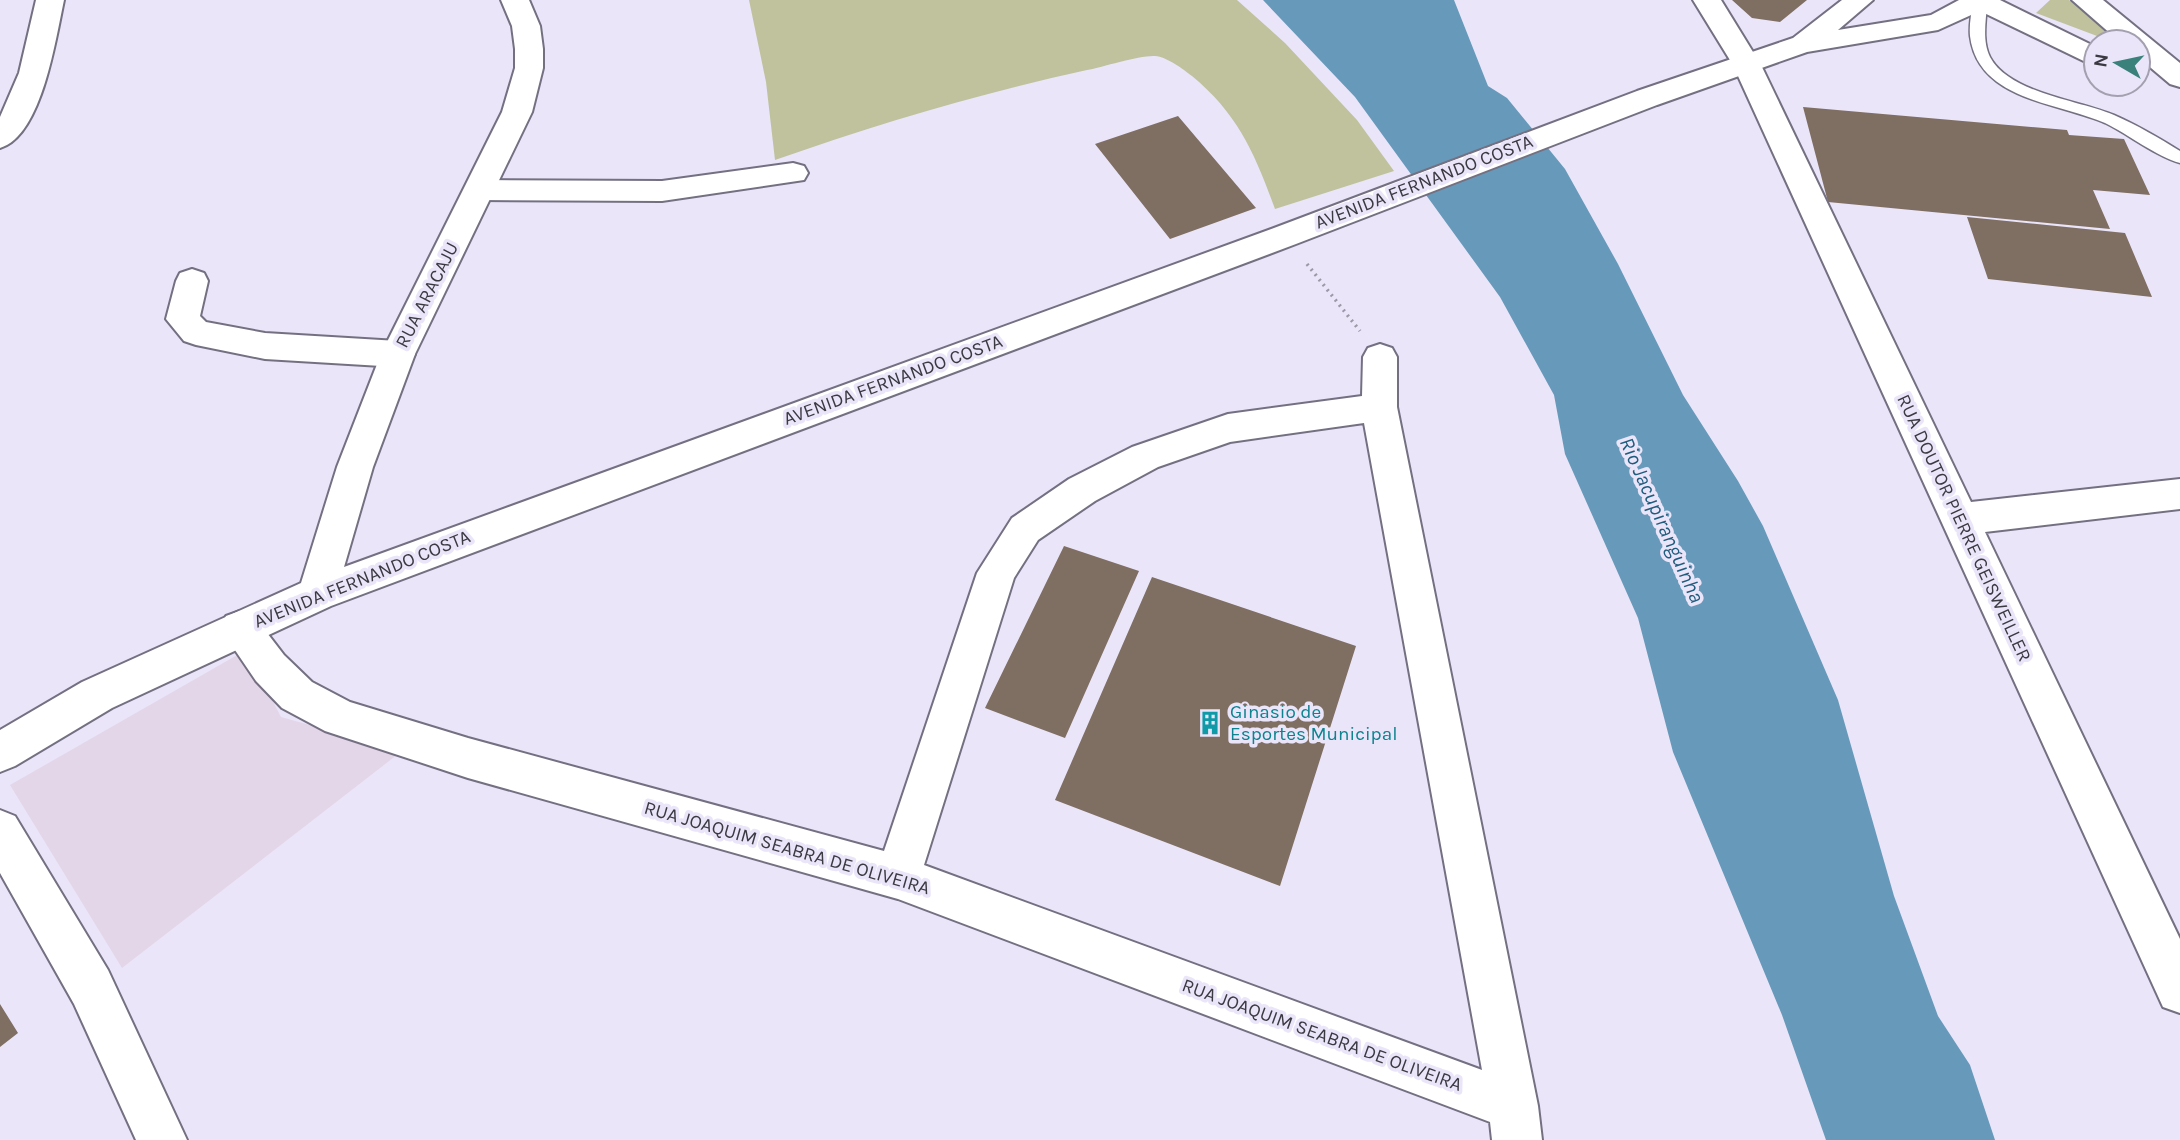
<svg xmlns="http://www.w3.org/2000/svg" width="2180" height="1140" font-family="Karla,sans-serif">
  <rect width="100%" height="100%" fill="#eae5f9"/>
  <!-- commercial -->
  <path fill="#e3d6e9" d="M246 650 281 717 402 751 122 968 10 785Z"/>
  <!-- green -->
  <path fill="#bfc29d" d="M749 0H1237L1285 43 1357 120 1394 171 1275 209C1255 154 1238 114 1192 76 1183 69 1167 57 1155 56 1140 55 1103 67 1087 70 981 93 877 124 775 160L766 82Z
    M2050 0H2069L2128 42H2113L2036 13Z"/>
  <!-- water -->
  <path fill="#679aba" d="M1263 0H1454L1488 86 1507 98 1565 169 1618 264 1683 395 1738 481 1763 526 1838 700 1894 896 1938 1016 1970 1065 1995 1140H1826L1782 1015 1673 752 1638 618 1565 454 1554 395 1500 297 1355 97Z"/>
  <!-- building -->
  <path fill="#7f6e62" d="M1732 0H1807L1780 22 1752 18Z
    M1803 107 2067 130 2069 135 2124 139 2150 195 2093 190 2110 229 1828 202Z
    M1178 116 1256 208 1170 239 1095 144Z
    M1967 217 2125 233 2152 297 1988 279Z
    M1064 546 1139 571 1065 738 985 708Z
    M1152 577 1356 646 1280 886 1055 800Z
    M0 1004 18 1033 0 1047Z"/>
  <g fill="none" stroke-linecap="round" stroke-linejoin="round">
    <!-- lane casing -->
    <g stroke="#747082" stroke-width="3">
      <path id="lane" d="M1982 0 1987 4C1986 21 1982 41 1990 57 2009 93 2078 100 2114 115 2137 125 2159 138 2180 151V163C2157 157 2128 134 2105 123 2056 102 1978 100 1970 36 1969 26 1971 14 1973 4Z"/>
    </g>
    <!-- street casing -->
    <g stroke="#747082" stroke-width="4">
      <path id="street" d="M36 0H64C56 37 42 136 0 148V117L19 73Z
        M1693 0H1721L1761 65 1971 502 2180 479V509L1985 532 2180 939V1013L2163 1007 1733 65Z
        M793 163 804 166 808 173 804 180 662 201 480 200 469 197 465 190 469 183 480 180 662 181Z
        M192 269 204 273 208 281 200 316 206 322 265 333 398 341 410 345 415 354 410 363 398 367 265 359 196 345 184 341 166 319 176 281 180 273Z
        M1380 344 1392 348 1397 357V407L1538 1106 1542 1140H1492L1490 1122 898 899 468 778 325 731 282 708 256 681 220 628 226 616 240 611 254 616 284 655 312 682 350 702 468 738 884 851 977 573 1012 518 1069 479 1132 447 1228 414 1362 396 1363 357 1368 348ZM1364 423 1482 1070 924 865 1014 578 1038 540 1095 501 1158 467 1230 442Z
        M0 810 15 816 108 970 187 1140H136L74 1004 0 873Z"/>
    </g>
    <!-- secondary casing -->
    <g stroke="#747082" stroke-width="4">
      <path id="secondary" d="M501 0H529L540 26 543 49V68L532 112 415 354 373 467 344 567 1274 228 1637 91 1793 38 1842 0H1873L1838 30 1931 15 1959 0H2000L2096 47V67L1980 11 1938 30 1807 52 1657 105 1296 244 331 606 112 708 15 766 0 772V730L82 682 301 583 337 467 381 354 502 112 515 68V49L512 26Z
        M2072 0H2103L2180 63V87L2170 84 2138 57V42H2120Z"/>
    </g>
    <!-- path -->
    <path stroke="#9c98a7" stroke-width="3.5" stroke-dasharray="2 4.5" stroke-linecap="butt" d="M1307 264 1360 331"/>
    <!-- lane -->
    <use href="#lane" fill="#fff" fill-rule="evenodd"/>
    <!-- street -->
    <use href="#street" fill="#fff" fill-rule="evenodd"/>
    <!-- secondary -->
    <use href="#secondary" fill="#fff" fill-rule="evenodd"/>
  </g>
  <!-- icons -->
  <defs>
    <g id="building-bare" transform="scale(1.89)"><path d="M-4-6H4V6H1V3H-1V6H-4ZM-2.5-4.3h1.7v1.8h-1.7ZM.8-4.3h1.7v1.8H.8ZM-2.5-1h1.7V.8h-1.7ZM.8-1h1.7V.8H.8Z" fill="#0f9aa8" stroke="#eae5f9" stroke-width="2.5" paint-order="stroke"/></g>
  </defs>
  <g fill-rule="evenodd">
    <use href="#building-bare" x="1210" y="723"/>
  </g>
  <g text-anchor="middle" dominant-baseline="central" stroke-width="7" stroke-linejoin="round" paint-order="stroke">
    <!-- street labels -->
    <g font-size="19" fill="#3b3941" stroke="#eae5f9">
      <text transform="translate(1424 182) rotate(-21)">AVENIDA FERNANDO COSTA</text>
      <text transform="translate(427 295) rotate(-63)">RUA ARACAJU</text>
      <text transform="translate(893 380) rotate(-20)">AVENIDA FERNANDO COSTA</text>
      <text transform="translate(1964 528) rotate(65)">RUA DOUTOR PIERRE GEISWEILLER</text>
      <text transform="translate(362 579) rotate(-22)">AVENIDA FERNANDO COSTA</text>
      <text transform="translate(787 848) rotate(16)">RUA JOAQUIM SEABRA DE OLIVEIRA</text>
      <text transform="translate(1322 1035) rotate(20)">RUA JOAQUIM SEABRA DE OLIVEIRA</text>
    </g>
    <!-- culture labels -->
    <g font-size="19" fill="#0d838f" stroke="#eae5f9" text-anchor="start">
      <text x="1230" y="712">Ginasio de<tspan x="1230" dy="22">Esportes Municipal</tspan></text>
    </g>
    <!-- water labels -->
    <g font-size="21" font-style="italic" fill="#1f5c7d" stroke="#eae5f9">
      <text transform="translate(1662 520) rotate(66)">Rio Jacupiranguinha</text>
    </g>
  </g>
  <!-- north arrow -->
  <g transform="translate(2117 63) rotate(279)"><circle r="33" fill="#eae5f9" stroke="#a4a0af" stroke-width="2"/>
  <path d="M0-5L12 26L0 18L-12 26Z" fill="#3a817b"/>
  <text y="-10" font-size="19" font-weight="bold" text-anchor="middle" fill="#3b3941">N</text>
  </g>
</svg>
